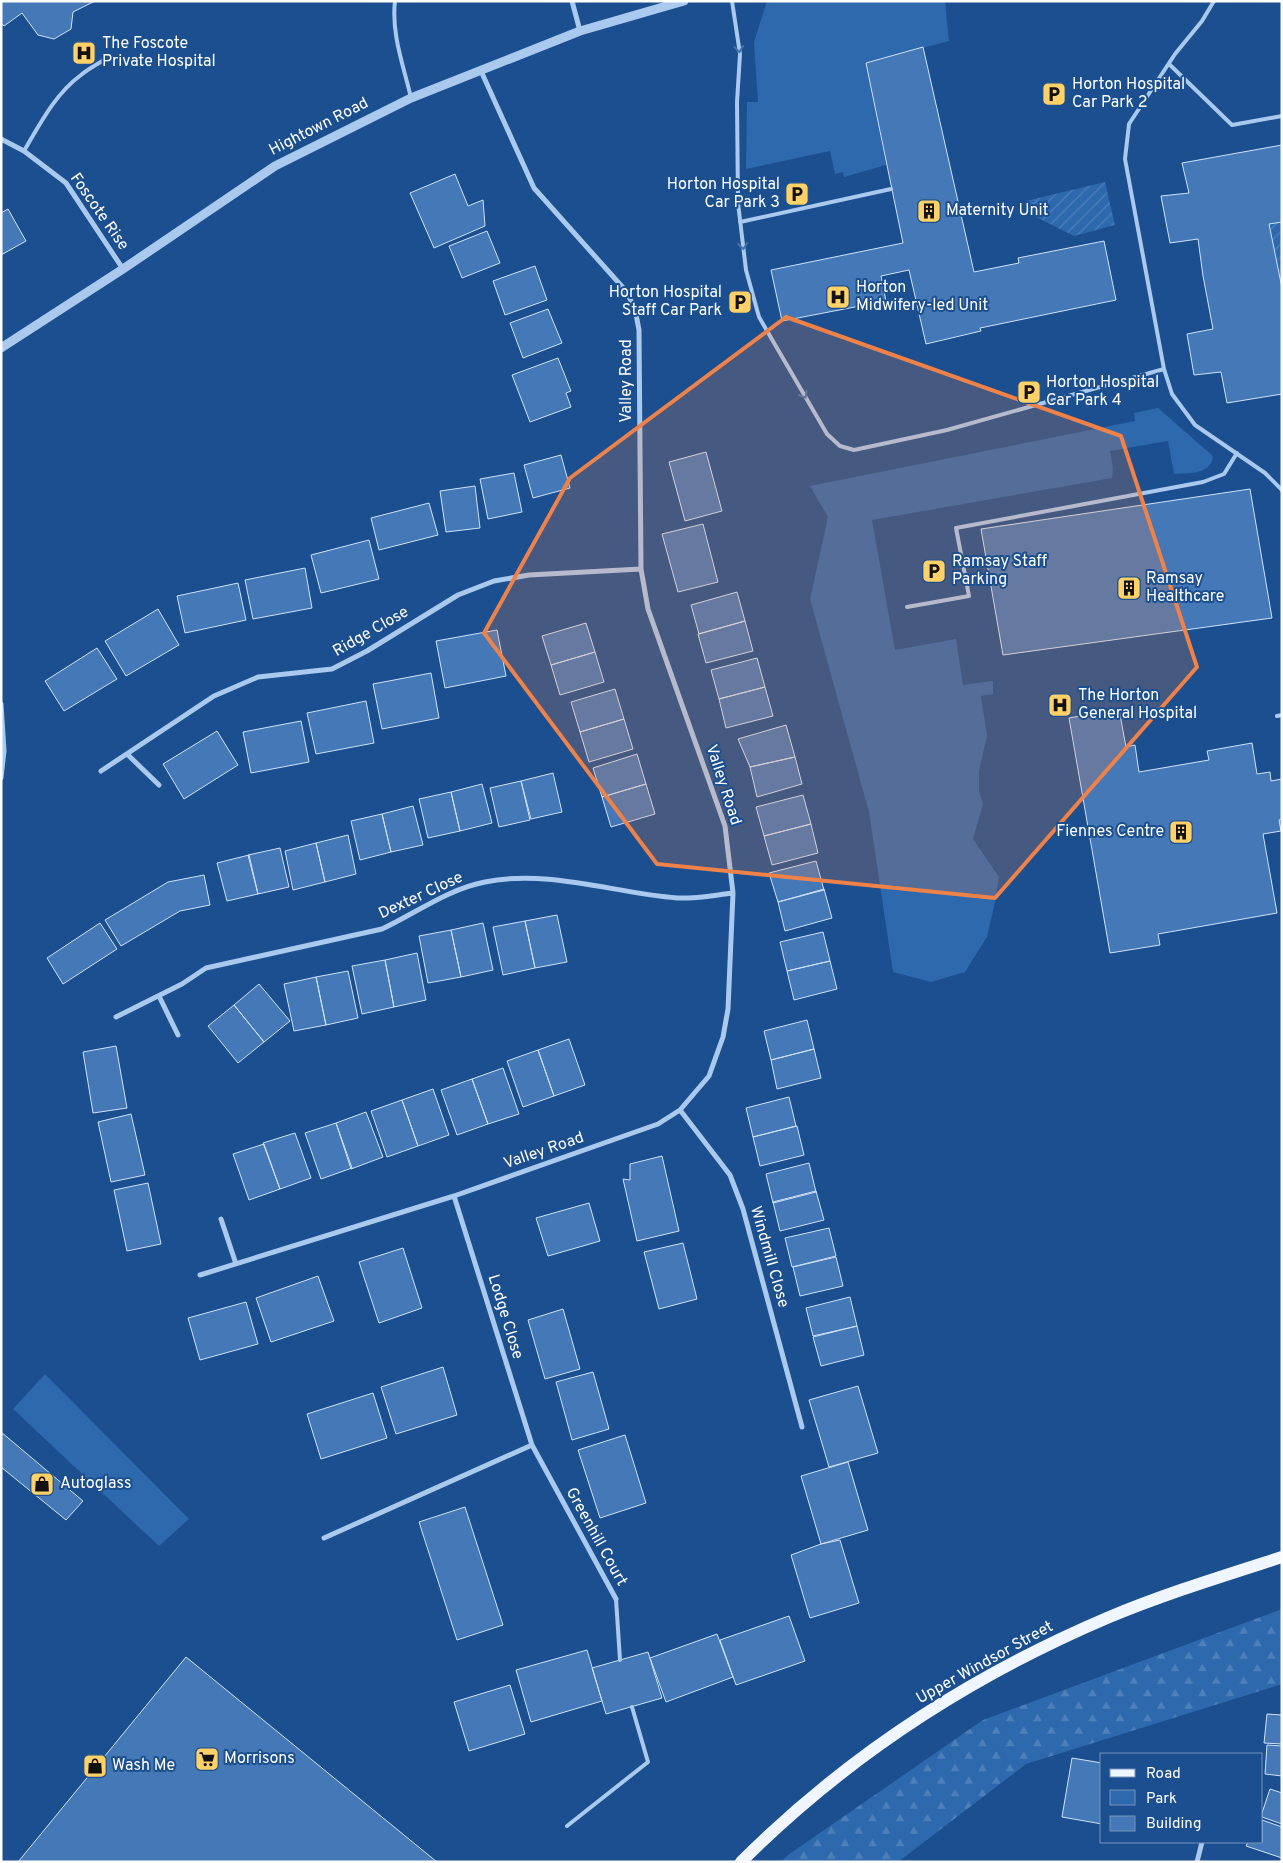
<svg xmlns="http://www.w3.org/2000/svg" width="1283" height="1863" font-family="Overpass,sans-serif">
  <defs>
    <pattern id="forest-firs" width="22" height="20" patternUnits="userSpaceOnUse" patternTransform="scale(1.25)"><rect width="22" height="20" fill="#2e69ad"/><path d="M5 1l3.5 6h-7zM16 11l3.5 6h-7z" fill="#4d80b9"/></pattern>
    <pattern id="garden-furrows" width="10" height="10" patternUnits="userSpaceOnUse" patternTransform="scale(1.25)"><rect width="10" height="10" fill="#2e69ad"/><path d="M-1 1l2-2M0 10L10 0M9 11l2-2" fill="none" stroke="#4d80b9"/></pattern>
  </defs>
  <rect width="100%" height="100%" fill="#1b4f8f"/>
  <!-- green -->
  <path fill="#2e69ad" d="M767 1H945L949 41 866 63 886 165 844 177 843 172 835 174 830 151 746 169 747 102H758L754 42Z
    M1158 408 1213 456C1211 475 1189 473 1174 474L1168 441 1110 451 1113 468 1112 478 872 520 895 650 956 639 963 685 993 681V694L981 696 987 736 979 771V791L983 804 973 839 999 877 994 907 987 937 965 972 931 982 893 972 869 812 810 599 828 517 810 486 1135 421 1134 413Z
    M45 1374 189 1519 159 1546 13 1409Z"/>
  <!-- forest -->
  <path fill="url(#forest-firs)" d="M1282 1609V1684L1026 1764 898 1862H781L788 1855 983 1720Z"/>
  <!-- garden -->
  <path fill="url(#garden-furrows)" d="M1105 182 1115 225 1074 236 1036 217 1026 201Z
    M1282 222V288L1269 224Z"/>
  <!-- building -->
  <path fill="#4478b7" stroke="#cfe3fa" d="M1 1H95L73 12 71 29 54 39 38 35 22 13 4 26 1 23Z
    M923 47 974 272 1019 263 1018 258 1104 241 1116 300 980 328 981 331 926 344 909 270 881 276 886 301 782 321 771 270 903 243 866 63Z
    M1282 145V222L1269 224 1282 288V394L1227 403 1221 372 1194 375 1187 334 1213 329 1203 276 1198 239 1170 243 1161 196 1189 193 1182 163Z
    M455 174 468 206 483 200 485 226 434 248 410 193Z
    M8 209 26 241 1 255V213Z
    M487 231 500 263 462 278 449 246Z
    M535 266 547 300 505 315 493 281Z
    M548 309 562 343 523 358 510 323Z
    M558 358 571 391 566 393 571 407 530 422 512 375Z
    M706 452 722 511 685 521 669 462Z
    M561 455 570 488 533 498 524 465Z
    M514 473 522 512 488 519 480 479Z
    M475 486 480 528 446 532 440 491Z
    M1250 489 1272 618 1003 655 981 529Z
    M429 503 438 535 379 550 371 518Z
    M703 524 718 582 678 592 662 534Z
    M369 540 379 579 321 593 311 555Z
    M305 568 312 608 253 619 245 580Z
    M238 583 246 620 185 633 177 596Z
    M737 592 745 621 699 634 691 605Z
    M158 609 179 645 126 676 105 641Z
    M745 621 753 651 706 663 698 634Z
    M586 623 595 652 551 665 542 636Z
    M497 630 506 676 445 688 436 641Z
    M97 648 117 679 64 711 45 681Z
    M595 652 604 682 560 695 551 665Z
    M757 658 765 687 719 699 711 670Z
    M431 673 439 718 382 729 373 684Z
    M765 687 773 716 726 728 719 699Z
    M615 689 624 719 580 732 571 702Z
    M366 701 374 743 316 754 307 713Z
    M1119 709 1126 747 1135 745 1139 772 1209 760 1207 751 1252 743 1257 774 1270 772 1271 781 1282 779V819L1279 820 1281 831 1263 834 1277 913 1158 934 1160 945 1110 953 1069 718Z
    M624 719 633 749 589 762 580 732Z
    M301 721 309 762 251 773 243 732Z
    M786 725 795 757 750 767 738 739Z
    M217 731 238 765 184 799 163 764Z
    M637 754 646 784 602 797 593 768Z
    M795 757 802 784 757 797 750 767Z
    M553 773 562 812 531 819 521 781Z
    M521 781 530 820 499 827 490 788Z
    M482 784 492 823 460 831 451 792Z
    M646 784 655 814 611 827 602 797Z
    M451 792 460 831 428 838 419 799Z
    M803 795 811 824 764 836 756 807Z
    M413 806 423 845 391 852 382 814Z
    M382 814 391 852 360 860 351 821Z
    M811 824 818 853 772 865 764 836Z
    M348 835 356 874 325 882 316 843Z
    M316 843 325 882 293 890 285 851Z
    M280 848 289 887 258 894 248 855Z
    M249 855 258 894 227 901 217 863Z
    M816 861 824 890 778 902 769 873Z
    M204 875 210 905 180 911 121 946 105 920 168 882Z
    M824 889 832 918 785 931 778 902Z
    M557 915 567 962 535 968 525 921Z
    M525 921 535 968 503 975 493 927Z
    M100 923 117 949 63 984 47 958Z
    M483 923 493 970 461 977 451 930Z
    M451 930 461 977 428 983 419 936Z
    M823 932 830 961 787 971 780 942Z
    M417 953 426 1000 394 1007 385 960Z
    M385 960 394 1007 362 1014 352 966Z
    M830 961 837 989 794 1000 787 971Z
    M348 971 358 1018 326 1025 316 977Z
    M316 977 326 1025 294 1031 284 984Z
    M259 984 290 1021 264 1042 234 1005Z
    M234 1005 264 1042 238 1063 208 1026Z
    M807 1020 814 1049 771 1060 764 1031Z
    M569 1039 585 1085 554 1096 538 1050Z
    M116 1046 127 1108 93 1113 83 1052Z
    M814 1049 821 1078 777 1089 771 1060Z
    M538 1050 554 1096 523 1107 507 1061Z
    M503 1068 519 1114 488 1124 472 1079Z
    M472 1079 488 1124 457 1135 441 1090Z
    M433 1089 449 1135 418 1146 402 1100Z
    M789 1097 796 1126 753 1137 746 1108Z
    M402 1100 418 1146 387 1157 371 1111Z
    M366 1112 383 1157 351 1169 336 1123Z
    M131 1114 145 1175 111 1182 98 1122Z
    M336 1123 352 1168 321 1179 305 1133Z
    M797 1126 804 1155 760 1166 753 1137Z
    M295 1133 311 1178 280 1189 263 1143Z
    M264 1144 280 1189 249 1200 233 1154Z
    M662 1156 679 1231 637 1241 623 1179 630 1180V1164Z
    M809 1163 816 1192 773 1203 766 1174Z
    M148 1183 161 1244 127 1251 114 1190Z
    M816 1191 824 1220 780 1231 773 1202Z
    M589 1203 600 1241 548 1256 536 1218Z
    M829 1228 836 1256 792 1267 785 1238Z
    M683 1243 697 1299 659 1309 644 1252Z
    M403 1248 422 1308 379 1323 359 1262Z
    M836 1257 843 1286 800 1296 793 1267Z
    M318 1276 334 1321 271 1342 256 1298Z
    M850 1297 857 1326 813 1336 806 1308Z
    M246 1302 258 1344 200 1360 188 1318Z
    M563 1309 580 1369 545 1379 528 1320Z
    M857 1326 864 1355 821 1366 813 1337Z
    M443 1367 457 1415 396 1434 381 1387Z
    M593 1372 609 1429 572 1440 556 1382Z
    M858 1386 878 1453 829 1467 809 1400Z
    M373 1393 387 1438 321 1459 307 1414Z
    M1 1432 83 1501 66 1520 1 1467Z
    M625 1435 646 1503 600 1518 578 1450Z
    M848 1462 868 1530 821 1544 801 1476Z
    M465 1507 503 1625 457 1640 419 1522Z
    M840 1540 859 1603 810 1618 791 1555 821 1544Z
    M789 1616 805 1661 736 1685 720 1640Z
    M717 1634 733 1677 666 1702 650 1658Z
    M587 1650 602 1701 531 1722 516 1670Z
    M648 1652 662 1698 606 1714 592 1668Z
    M186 1657 437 1862H18Z
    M510 1685 525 1734 469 1751 454 1702Z
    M1267 1714 1282 1715V1744L1264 1743Z
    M1267 1745 1282 1746V1776L1265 1774Z
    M1072 1758 1102 1763V1824L1062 1817Z
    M1270 1789 1282 1793V1824L1262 1817V1813Z
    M1262 1820 1282 1827V1858L1246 1846 1248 1842H1262Z"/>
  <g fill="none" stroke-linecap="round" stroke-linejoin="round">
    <!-- service -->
    <path stroke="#a9c9ee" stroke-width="4" d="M395 1C391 34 404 67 411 98
      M732 1 740 54 737 102 738 203 746 270 759 317 827 434 840 446 854 450 947 430 1164 369
      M1214 1 1202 21 1175 54 1129 124 1125 159 1164 369 1172 394 1195 425 1265 473 1282 490
      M1169 64 1232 125 1282 116
      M24 151C40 124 55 94 81 75 88 69 96 65 104 60
      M740 222 891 189
      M907 607 969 596 956 528 1203 482 1224 474 1237 453
      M1277 716 1282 715
      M616 1599 620 1660
      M567 1826 648 1762 632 1707"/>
    <!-- minor -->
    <path stroke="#a9c9ee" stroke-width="5" d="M572 1 580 31
      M1 139 24 151 66 183 123 269
      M1 704 4 751 1 778
      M127 754 159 785
      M101 771 214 696 258 677 332 669 367 651 458 595 494 581 529 575 641 569
      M159 996 178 1035
      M116 1017 182 984 206 968 382 929C416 913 448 889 485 882 548 869 614 893 677 898 695 899 715 895 733 893
      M680 1110 730 1175 743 1209 802 1427
      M454 1196 532 1445 616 1599
      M221 1219 236 1264
      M200 1275 454 1196 658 1124 680 1110 709 1076 723 1037 728 1009 733 893 725 826 648 609 641 569 639 330 635 309 626 291 534 188 481 71
      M324 1538 532 1445
      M1197 1862 1202 1842"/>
    <!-- tertiary -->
    <path stroke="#a9c9ee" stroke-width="9" d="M1 348 123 269 275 166 411 98 580 31 684 1"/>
    <!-- primary -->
    <path stroke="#f0f6ff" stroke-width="12" d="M741 1862C846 1757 971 1676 1107 1618 1164 1594 1223 1576 1282 1557"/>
  </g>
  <!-- one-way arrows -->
  <defs><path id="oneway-chevron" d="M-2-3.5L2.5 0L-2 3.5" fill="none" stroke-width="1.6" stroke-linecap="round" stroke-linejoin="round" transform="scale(1.25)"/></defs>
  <g stroke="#4674ac">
    <use href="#oneway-chevron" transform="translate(739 49) rotate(84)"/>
    <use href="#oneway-chevron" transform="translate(743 246) rotate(83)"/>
    <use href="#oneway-chevron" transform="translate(804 395) rotate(60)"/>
  </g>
  <!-- marked area -->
  <path fill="#ee8249" fill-opacity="0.2" stroke="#ee8249" stroke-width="4" stroke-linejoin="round" d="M786 317 1121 436 1197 667 995 898 657 864 484 633 570 478Z"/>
  <!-- icons -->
  <defs>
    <g id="hospital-square" transform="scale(1.25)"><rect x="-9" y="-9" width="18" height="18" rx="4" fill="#ffd166" stroke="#1b4f8f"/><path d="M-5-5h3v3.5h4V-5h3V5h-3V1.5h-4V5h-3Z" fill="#111"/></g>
    <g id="parking-square" transform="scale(1.25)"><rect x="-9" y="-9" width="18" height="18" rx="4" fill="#ffd166" stroke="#1b4f8f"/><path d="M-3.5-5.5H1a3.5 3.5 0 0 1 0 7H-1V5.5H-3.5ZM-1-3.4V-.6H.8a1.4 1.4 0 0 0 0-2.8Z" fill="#111"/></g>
    <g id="building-square" transform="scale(1.25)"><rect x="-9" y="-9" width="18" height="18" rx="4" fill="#ffd166" stroke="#1b4f8f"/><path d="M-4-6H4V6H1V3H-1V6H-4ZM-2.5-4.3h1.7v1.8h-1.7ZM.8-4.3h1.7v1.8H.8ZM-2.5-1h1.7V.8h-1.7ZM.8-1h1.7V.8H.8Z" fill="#111"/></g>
    <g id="shop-square" transform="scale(1.25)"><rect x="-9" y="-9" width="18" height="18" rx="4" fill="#ffd166" stroke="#1b4f8f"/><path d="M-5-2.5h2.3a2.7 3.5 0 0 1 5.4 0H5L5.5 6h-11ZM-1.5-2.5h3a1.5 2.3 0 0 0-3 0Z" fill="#111"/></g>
    <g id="supermarket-square" transform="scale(1.25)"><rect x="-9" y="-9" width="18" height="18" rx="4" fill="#ffd166" stroke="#1b4f8f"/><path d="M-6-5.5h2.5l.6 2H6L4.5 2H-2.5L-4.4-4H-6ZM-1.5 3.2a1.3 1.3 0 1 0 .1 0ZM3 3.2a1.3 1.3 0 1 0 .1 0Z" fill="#111"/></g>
  </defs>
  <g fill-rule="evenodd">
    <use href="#hospital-square" x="84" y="53"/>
    <use href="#parking-square" x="1054" y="94"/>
    <use href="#parking-square" x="797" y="194"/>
    <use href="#building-square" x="929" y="211"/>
    <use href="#hospital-square" x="838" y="297"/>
    <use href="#parking-square" x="740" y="302"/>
    <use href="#parking-square" x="1029" y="392"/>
    <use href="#parking-square" x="934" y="571"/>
    <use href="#building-square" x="1129" y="588"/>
    <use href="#hospital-square" x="1060" y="705"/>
    <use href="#building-square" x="1181" y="832"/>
    <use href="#shop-square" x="42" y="1484"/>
    <use href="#supermarket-square" x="207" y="1759"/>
    <use href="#shop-square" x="95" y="1766"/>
  </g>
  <g text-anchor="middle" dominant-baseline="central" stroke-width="4" stroke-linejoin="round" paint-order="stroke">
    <!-- poi labels -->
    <g font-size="16" fill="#fff" stroke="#1b4f8f" text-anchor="start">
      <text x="102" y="44">The Foscote<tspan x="102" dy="18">Private Hospital</tspan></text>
      <text x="1072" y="85">Horton Hospital<tspan x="1072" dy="18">Car Park 2</tspan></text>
      <text x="780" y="185" text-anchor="end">Horton Hospital<tspan x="780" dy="18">Car Park 3</tspan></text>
      <text x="946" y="211">Maternity Unit</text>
      <text x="856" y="288">Horton<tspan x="856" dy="18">Midwifery-led Unit</tspan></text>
      <text x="722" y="293" text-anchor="end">Horton Hospital<tspan x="722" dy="18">Staff Car Park</tspan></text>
      <text x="1046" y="383">Horton Hospital<tspan x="1046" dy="18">Car Park 4</tspan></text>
      <text x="952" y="562">Ramsay Staff<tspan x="952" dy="18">Parking</tspan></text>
      <text x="1146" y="579">Ramsay<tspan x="1146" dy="18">Healthcare</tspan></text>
      <text x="1078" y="696">The Horton<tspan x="1078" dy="18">General Hospital</tspan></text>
      <text x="1164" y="832" text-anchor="end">Fiennes Centre</text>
      <text x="60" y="1484">Autoglass</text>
      <text x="224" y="1759">Morrisons</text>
      <text x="112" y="1766">Wash Me</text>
    </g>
    <!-- street labels -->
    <g font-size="16" fill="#fff" stroke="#1b4f8f">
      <text transform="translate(319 127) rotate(-27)">Hightown Road</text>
      <text transform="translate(99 212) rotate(55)">Foscote Rise</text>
      <text transform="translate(627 381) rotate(-90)">Valley Road</text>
      <text transform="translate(371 632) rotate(-30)">Ridge Close</text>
      <text transform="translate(723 785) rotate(72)">Valley Road</text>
      <text transform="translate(421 896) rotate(-25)">Dexter Close</text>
      <text transform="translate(544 1151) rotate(-19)">Valley Road</text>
      <text transform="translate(769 1257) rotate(74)">Windmill Close</text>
      <text transform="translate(505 1317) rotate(73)">Lodge Close</text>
      <text transform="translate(596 1537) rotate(61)">Greenhill Court</text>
      <text transform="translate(985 1663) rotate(-29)">Upper Windsor Street</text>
    </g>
  </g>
  <!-- border -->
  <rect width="1283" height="1863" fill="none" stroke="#ffffff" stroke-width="5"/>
  <!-- legend -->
  <rect x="1100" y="1753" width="162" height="90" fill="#1b4f8f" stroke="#7695bc"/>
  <rect x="1110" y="1769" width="25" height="8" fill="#f0f6ff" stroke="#7695bc"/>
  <text x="1146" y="1778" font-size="15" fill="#ffffff">Road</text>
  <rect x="1110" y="1790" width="25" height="15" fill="#2e69ad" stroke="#7695bc"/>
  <text x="1146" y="1803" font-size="15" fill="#ffffff">Park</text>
  <rect x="1110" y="1816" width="25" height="15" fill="#4478b7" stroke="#7695bc"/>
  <text x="1146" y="1828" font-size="15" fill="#ffffff">Building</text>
</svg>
